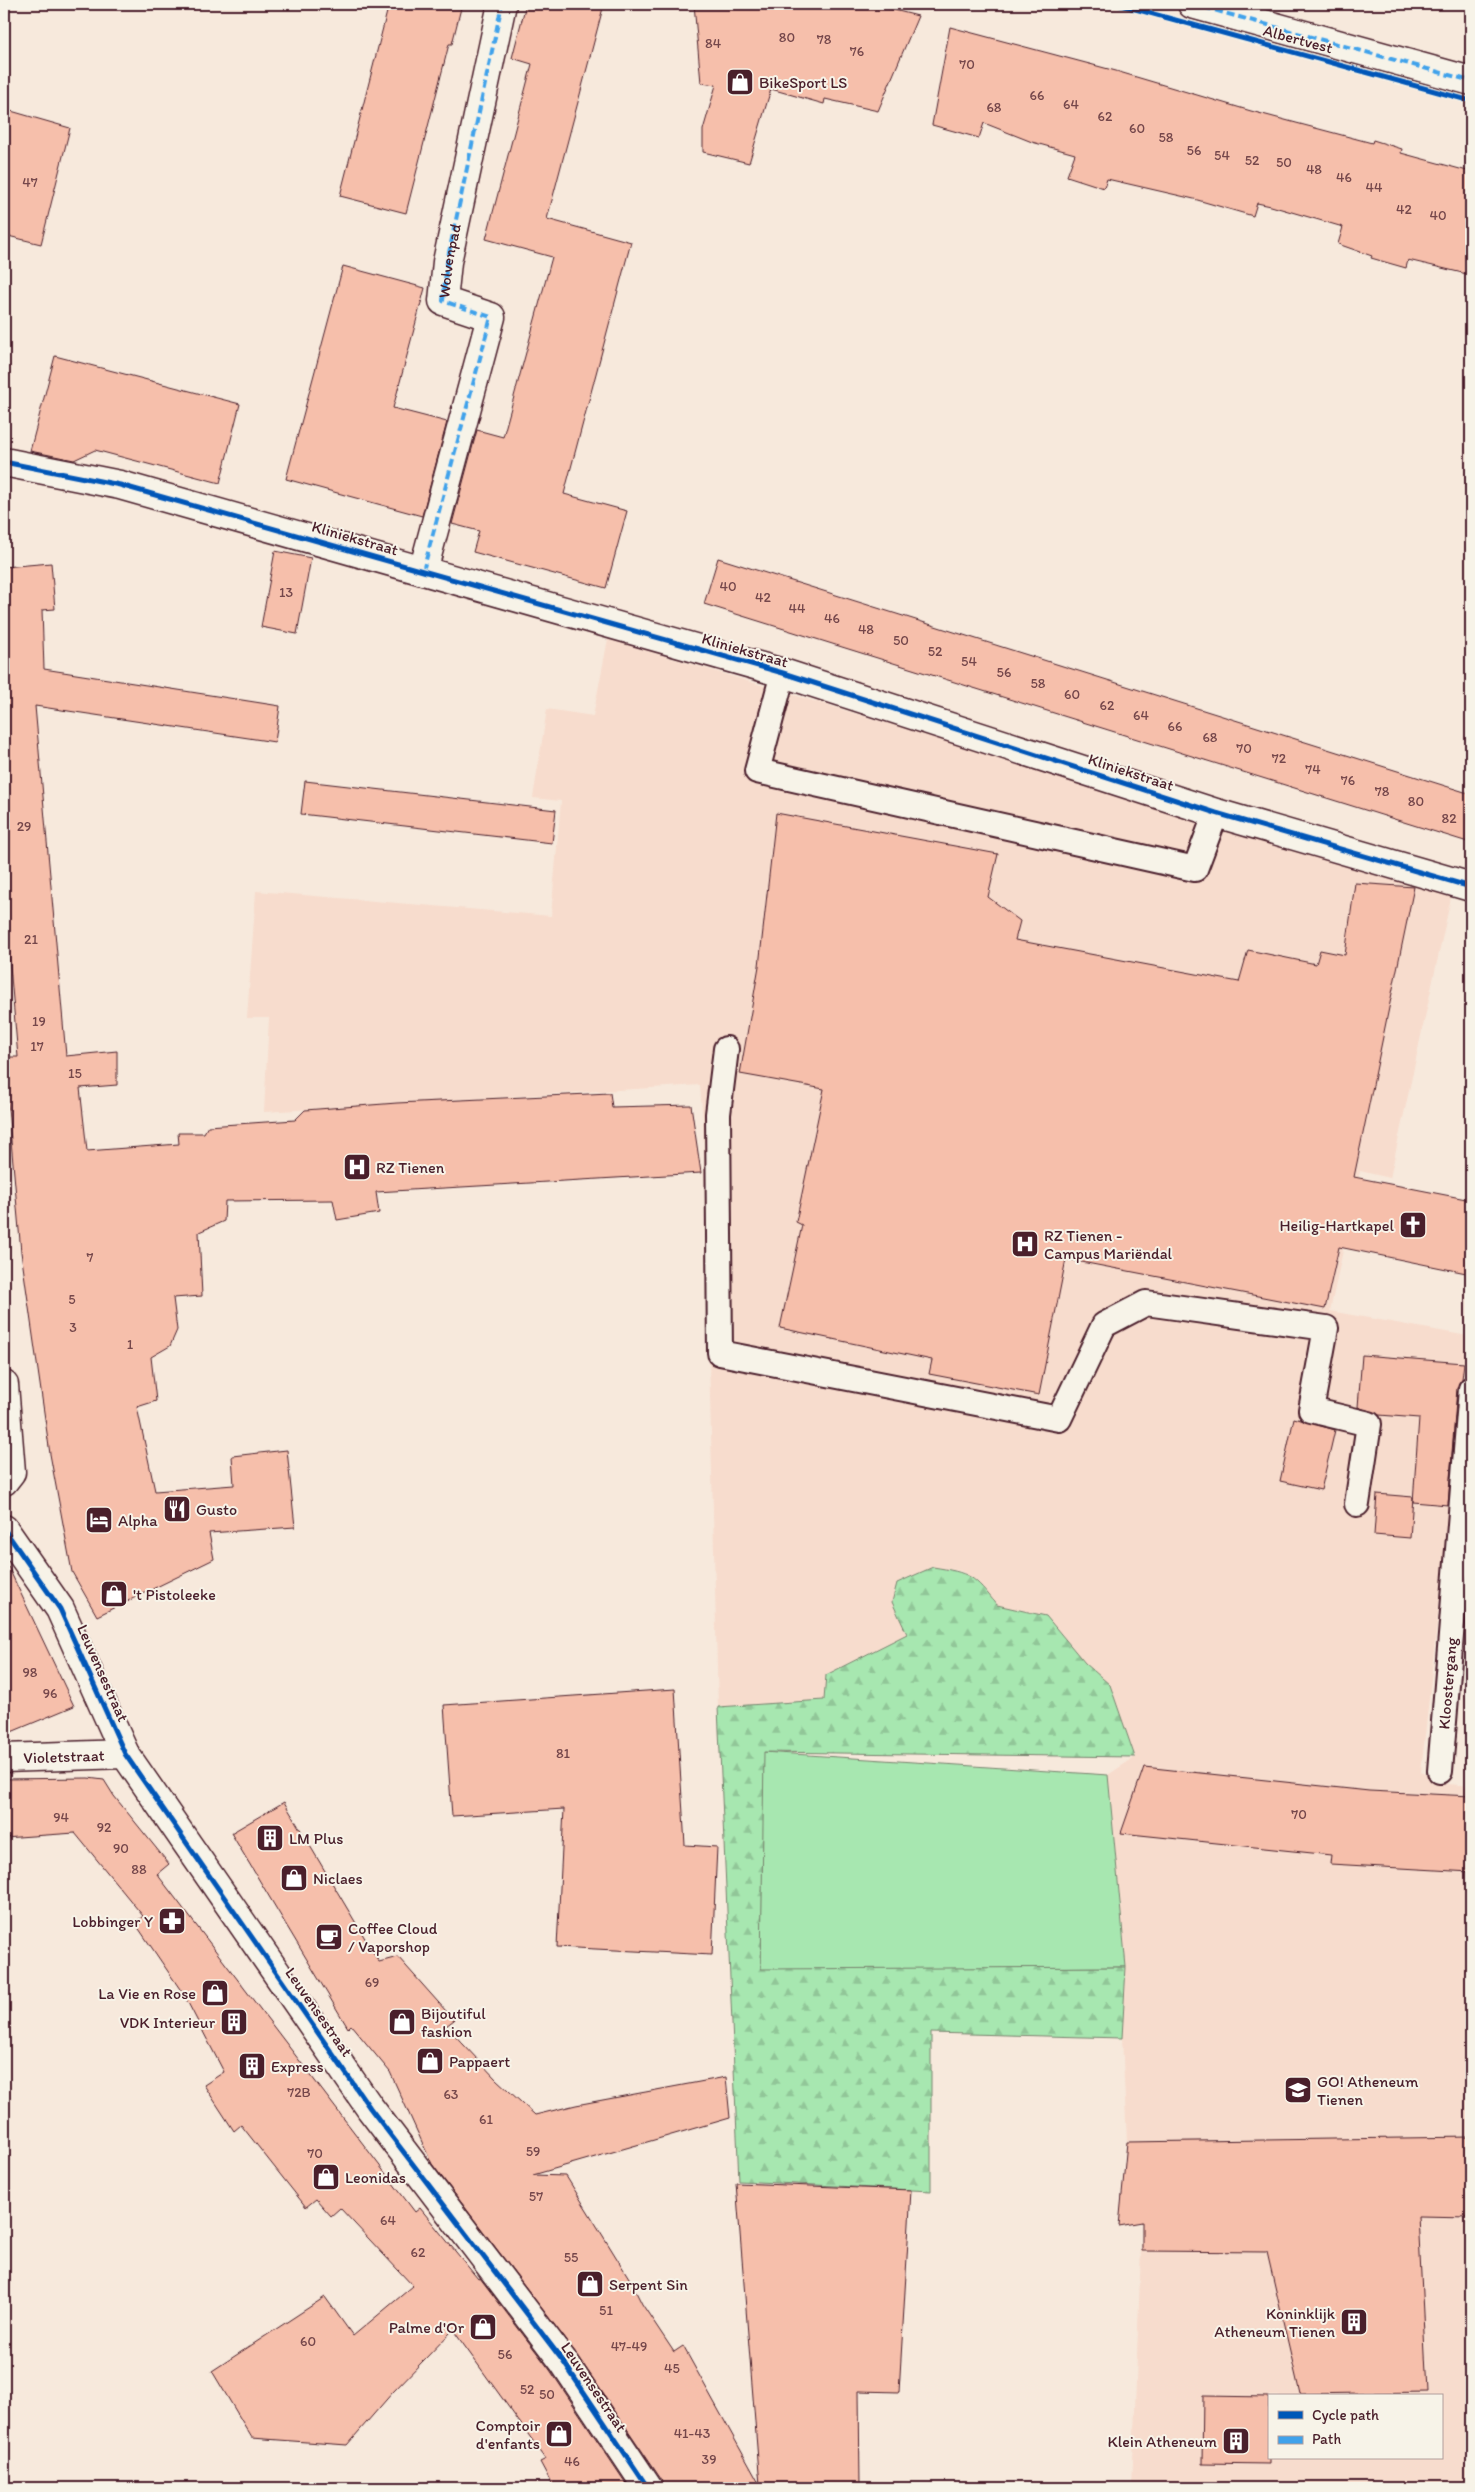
<svg xmlns="http://www.w3.org/2000/svg" width="1475" height="2492" font-family="Itim,sans-serif">
  <defs>
    <pattern id="forest-firs" width="22" height="20" patternUnits="userSpaceOnUse" patternTransform="scale(1.25)"><rect width="22" height="20" fill="#a7e7b0"/><path d="M5 1l3.5 6h-7zM16 11l3.5 6h-7z" fill="#91c698"/></pattern>
  </defs>
  <rect width="100%" height="100%" fill="#f7e9dc"/>
  <filter id="ink" filterUnits="userSpaceOnUse"><feTurbulence type="fractalNoise" baseFrequency=".02" numOctaves="2"/><feDisplacementMap in="SourceGraphic" scale="10" xChannelSelector="R" yChannelSelector="G"/><feConvolveMatrix kernelMatrix="1 2 1 2 8 2 1 2 1" color-interpolation-filters="sRGB"/></filter>
  <g filter="url(#ink)">
    <!-- built -->
    <path fill="#f7dccd" fill-rule="evenodd" d="M608 639 1452 893 1390 1178 1360 1171 1330 1311 1468 1336 1421 1772 1448 1784 1471 1786V2488H1132L1142 2222 1119 2226 1127 2142 1122 2038 1126 1967 1108 1775 1135 1757 1110 1685 1085 1663 1046 1616 996 1605 978 1582 961 1571 933 1567 897 1583 892 1602 907 1634 826 1675 824 1700 718 1707 703 1122 700 1085 264 1112 269 1018H247L256 891 551 916 561 801 533 798 547 709 593 716ZM1269 2396H1441V2458H1269Z"/>
    <!-- green -->
    <path fill="#a7e7b0" stroke="#78836e" d="M763 1752 1108 1775 1126 1967 761 1970Z"/>
    <!-- forest -->
    <path fill="url(#forest-firs)" stroke="#78836e" d="M933 1567C971 1573 973 1575 997 1605L1046 1616 1085 1663 1110 1685 1135 1757 764 1752 761 1969 1126 1967 1122 2038 931 2033V2191L739 2181 718 1707 824 1700 826 1675 907 1634 892 1602 897 1583Z"/>
    <!-- building -->
    <path fill="#f6bfab" stroke="#4a1f2b" d="M389 4H462L452 44H449L406 213 340 196Z
      M526 4H604L547 219 631 242 564 494 627 511 606 588 473 552 479 531 452 524 477 430 503 437 552 257 486 239 532 64 512 58Z
      M694 4H870L918 16 878 111 825 99 824 104 771 89 749 163 703 152V130L716 85 701 83Z
      M950 27 1116 71 1251 111 1372 143 1373 140 1402 149 1401 153 1471 172V275L1408 260 1406 268 1371 258 1372 256 1338 244 1343 227 1271 206 1257 203 1253 216 1194 199 1107 179 1104 188 1067 176 1075 154 1032 142 984 123 979 138 932 125Z
      M4 109 70 128 41 244 4 235Z
      M343 266 425 288 393 408 447 422 422 516 286 479Z
      M55 356 240 404 220 483 95 450 74 460 30 451Z
      M275 551 311 558 297 634 261 627Z
      M718 558 1471 794V843L704 604Z
      M51 563 55 609 42 610 44 669 280 706 275 742 35 706 66 1056 117 1051V1085L80 1088 87 1151 179 1144 178 1133H204L208 1126 295 1120 305 1110 397 1103 610 1093 612 1107 691 1105 701 1173 376 1192 379 1213 337 1220 333 1200 225 1201 224 1221 199 1232 202 1296 173 1298 177 1330 170 1346 151 1357 156 1401 137 1407 155 1491 234 1485 232 1456 287 1450 295 1527 209 1533 214 1559 97 1616 72 1572 50 1454 21 1252 4 1063V1057H18L4 896V567Z
      M305 781 556 810 552 843 301 814Z
      M776 813 998 854 988 897 1020 921 1015 940 1239 982 1248 950 1316 964 1320 950 1345 955 1355 883 1414 887 1354 1177 1471 1200V1274L1339 1247 1325 1309 1066 1259 1039 1395 929 1374 932 1360 780 1328 802 1225 796 1222 824 1089 740 1074 759 966Z
      M1362 1355 1464 1363 1462 1379 1457 1388 1448 1505 1413 1502 1419 1418 1379 1415 1358 1407Z
      M1294 1418 1335 1430 1321 1490 1280 1481Z
      M1377 1494 1413 1497 1410 1538 1374 1535Z
      M4 1558 74 1706 4 1735Z
      M675 1689 685 1845 717 1847 712 1955 557 1947 564 1809 452 1816 444 1705Z
      M1144 1767 1369 1791 1471 1796V1872L1330 1864 1331 1855 1121 1833Z
      M88 1778 104 1780 114 1796 169 1864 157 1874 415 2212 420 2208 478 2279 480 2278 550 2370 629 2488H554L540 2462 546 2459 453 2330 393 2392 347 2445 252 2438 212 2371 325 2297 353 2336 413 2286 340 2208 331 2216 316 2199 306 2207 241 2125 234 2131 204 2085 224 2072 184 1995 135 1923 143 1916 75 1833 4 1838V1779Z
      M284 1802 379 1962 398 1957 454 2020 446 2026 496 2079 535 2115 576 2105 726 2077 730 2118 533 2175 566 2176 629 2278 642 2304 674 2352 683 2346 760 2485 736 2183 911 2190 899 2392 859 2391 860 2488H663L661 2479 575 2352 432 2164 390 2072 351 2025 348 2028 231 1833Z
      M1471 2137V2217L1418 2216 1427 2392 1300 2394 1267 2252 1142 2251V2222L1119 2226 1127 2142Z
      M1203 2396 1269 2397V2464L1202 2463Z"/>
    <g fill="none" stroke-linecap="round" stroke-linejoin="round">
      <!-- lane casing -->
      <g stroke="#4a1f2b" stroke-width="28">
        <g id="lane">
          <path d="M783 673 757 771 1195 869 1216 813"/>
          <path d="M726 1049 718 1114 720 1353 1059 1419 1104 1325 1146 1303 1326 1328 1311 1410 1369 1424 1357 1504"/>
          <path id="s1" d="M1440 1771 1471 1389"/>
        </g>
      </g>
      <!-- street casing -->
      <g stroke="#4a1f2b" stroke-width="31">
        <g id="street">
          <path d="M1192 4 1471 81"/>
          <path d="M4 462 120 485 783 673 1216 813 1471 887"/>
          <path id="s2" d="M423 571 491 317 443 301 447 262 502 4"/>
          <path d="M4 1385 11 1472 4 1481"/>
          <path d="M4 1529 60 1609 125 1754 370 2108 563 2361 648 2488"/>
          <path id="s3" d="M4 1758 125 1754"/>
        </g>
      </g>
      <!-- lane -->
      <use href="#lane" stroke="#f7f3e8" stroke-width="24"/>
      <!-- street -->
      <use href="#street" stroke="#f7f3e8" stroke-width="28"/>
      <!-- quiet -->
      <path stroke="#40a2eb" stroke-width="4" stroke-dasharray="8 4" stroke-linecap="butt" d="M1192 4 1471 81
        M423 571 491 317 443 301 447 262 502 4"/>
      <!-- cycleway casing -->
      <g stroke="#f7f3e8" stroke-width="8">
        <path id="cycleway" d="M1117 4 1471 101
          M4 462 120 485 783 673 1216 813 1471 887
          M4 1529 60 1609 125 1754 370 2108 563 2361 648 2488"/>
      </g>
      <!-- cycleway -->
      <use href="#cycleway" stroke="#0057b8" stroke-width="5"/>
    </g>
  </g>
  <!-- icons -->
  <defs>
    <g id="shop-square" transform="scale(1.4375)"><rect x="-9" y="-9" width="18" height="18" rx="4" fill="#4a1f2b" stroke="#f7f3e8"/><path d="M-5-2.5h2.3a2.7 3.5 0 0 1 5.4 0H5L5.5 6h-11ZM-1.5-2.5h3a1.5 2.3 0 0 0-3 0Z" fill="#fff"/></g>
    <g id="hospital-square" transform="scale(1.4375)"><rect x="-9" y="-9" width="18" height="18" rx="4" fill="#4a1f2b" stroke="#f7f3e8"/><path d="M-5-5h3v3.5h4V-5h3V5h-3V1.5h-4V5h-3Z" fill="#fff"/></g>
    <g id="church-square" transform="scale(1.4375)"><rect x="-9" y="-9" width="18" height="18" rx="4" fill="#4a1f2b" stroke="#f7f3e8"/><path d="M-1.2-6h2.4v3.5h3.3v2.4h-3.3V6h-2.4V-.1h-3.3v-2.4h3.3Z" fill="#fff"/></g>
    <g id="restaurant-square" transform="scale(1.4375)"><rect x="-9" y="-9" width="18" height="18" rx="4" fill="#4a1f2b" stroke="#f7f3e8"/><path d="M-5-6h1v4h1v-4h1v4h1v-4h1v5L-1.5 .5V6h-2V.5L-5-1ZM5-6V6H3V1.5H1.5Q1.5-4 5-6Z" fill="#fff"/></g>
    <g id="hotel-square" transform="scale(1.4375)"><rect x="-9" y="-9" width="18" height="18" rx="4" fill="#4a1f2b" stroke="#f7f3e8"/><path d="M-6-4.5h1.5V1H6V5H4.5V3h-9V5H-6ZM-4 0a1.8 1.8 0 1 1 3.6 0ZM.5 0V-2.5h3Q6-2.5 6 0Z" fill="#fff"/></g>
    <g id="building-square" transform="scale(1.4375)"><rect x="-9" y="-9" width="18" height="18" rx="4" fill="#4a1f2b" stroke="#f7f3e8"/><path d="M-4-6H4V6H1V3H-1V6H-4ZM-2.5-4.3h1.7v1.8h-1.7ZM.8-4.3h1.7v1.8H.8ZM-2.5-1h1.7V.8h-1.7ZM.8-1h1.7V.8H.8Z" fill="#fff"/></g>
    <g id="pharmacy-square" transform="scale(1.4375)"><rect x="-9" y="-9" width="18" height="18" rx="4" fill="#4a1f2b" stroke="#f7f3e8"/><path d="M-2-6h4v4h4v4h-4v4h-4v-4h-4v-4h4Z" fill="#fff"/></g>
    <g id="cafe-square" transform="scale(1.4375)"><rect x="-9" y="-9" width="18" height="18" rx="4" fill="#4a1f2b" stroke="#f7f3e8"/><path d="M-5.5-4.5H6V0H3Q3 3.5 0 3.5H-2.5Q-5.5 3.5-5.5 0ZM3-3.2v2h1.7v-2ZM-6 4.5H4V6H-6Z" fill="#fff"/></g>
    <g id="school-square" transform="scale(1.4375)"><rect x="-9" y="-9" width="18" height="18" rx="4" fill="#4a1f2b" stroke="#f7f3e8"/><path d="M0-5L7-2L0 1L-7-2ZM-4 1L0 2.5L4 1V4Q0 6-4 4Z" fill="#fff"/></g>
  </defs>
  <g fill-rule="evenodd">
    <use href="#shop-square" x="740" y="82"/>
    <use href="#hospital-square" x="357" y="1167"/>
    <use href="#church-square" x="1413" y="1225"/>
    <use href="#hospital-square" x="1025" y="1244"/>
    <use href="#restaurant-square" x="177" y="1509"/>
    <use href="#hotel-square" x="99" y="1520"/>
    <use href="#shop-square" x="114" y="1594"/>
    <use href="#building-square" x="270" y="1838"/>
    <use href="#shop-square" x="294" y="1878"/>
    <use href="#pharmacy-square" x="172" y="1921"/>
    <use href="#cafe-square" x="329" y="1937"/>
    <use href="#shop-square" x="215" y="1993"/>
    <use href="#building-square" x="234" y="2022"/>
    <use href="#shop-square" x="402" y="2022"/>
    <use href="#shop-square" x="430" y="2061"/>
    <use href="#building-square" x="252" y="2066"/>
    <use href="#school-square" x="1298" y="2090"/>
    <use href="#shop-square" x="326" y="2177"/>
    <use href="#shop-square" x="590" y="2284"/>
    <use href="#building-square" x="1354" y="2322"/>
    <use href="#shop-square" x="483" y="2327"/>
    <use href="#shop-square" x="559" y="2434"/>
    <use href="#building-square" x="1236" y="2441"/>
  </g>
  <g text-anchor="middle" dominant-baseline="central" stroke-width="4" stroke-linejoin="round" paint-order="stroke">
    <!-- number labels -->
    <g font-size="14" fill="#75474b">
      <text x="787" y="37">80</text>
      <text x="824" y="39">78</text>
      <text x="713" y="43">84</text>
      <text x="857" y="51">76</text>
      <text x="967" y="64">70</text>
      <text x="1037" y="95">66</text>
      <text x="1071" y="104">64</text>
      <text x="994" y="107">68</text>
      <text x="1105" y="116">62</text>
      <text x="1137" y="128">60</text>
      <text x="1166" y="137">58</text>
      <text x="1194" y="150">56</text>
      <text x="1222" y="155">54</text>
      <text x="1252" y="160">52</text>
      <text x="1284" y="162">50</text>
      <text x="1314" y="169">48</text>
      <text x="1344" y="177">46</text>
      <text x="30" y="182">47</text>
      <text x="1374" y="187">44</text>
      <text x="1404" y="209">42</text>
      <text x="1438" y="215">40</text>
      <text x="728" y="586">40</text>
      <text x="286" y="592">13</text>
      <text x="763" y="597">42</text>
      <text x="797" y="608">44</text>
      <text x="832" y="618">46</text>
      <text x="866" y="629">48</text>
      <text x="901" y="640">50</text>
      <text x="935" y="651">52</text>
      <text x="969" y="661">54</text>
      <text x="1004" y="672">56</text>
      <text x="1038" y="683">58</text>
      <text x="1072" y="694">60</text>
      <text x="1107" y="705">62</text>
      <text x="1141" y="715">64</text>
      <text x="1175" y="726">66</text>
      <text x="1210" y="737">68</text>
      <text x="1244" y="748">70</text>
      <text x="1279" y="758">72</text>
      <text x="1313" y="769">74</text>
      <text x="1348" y="780">76</text>
      <text x="1382" y="791">78</text>
      <text x="1416" y="801">80</text>
      <text x="1449" y="818">82</text>
      <text x="24" y="826">29</text>
      <text x="31" y="939">21</text>
      <text x="39" y="1021">19</text>
      <text x="37" y="1046">17</text>
      <text x="75" y="1073">15</text>
      <text x="90" y="1257">7</text>
      <text x="72" y="1299">5</text>
      <text x="73" y="1327">3</text>
      <text x="130" y="1344">1</text>
      <text x="30" y="1672">98</text>
      <text x="50" y="1693">96</text>
      <text x="563" y="1753">81</text>
      <text x="1299" y="1814">70</text>
      <text x="61" y="1817">94</text>
      <text x="104" y="1827">92</text>
      <text x="121" y="1848">90</text>
      <text x="139" y="1869">88</text>
      <text x="372" y="1982">69</text>
      <text x="299" y="2092">72B</text>
      <text x="451" y="2094">63</text>
      <text x="486" y="2119">61</text>
      <text x="533" y="2151">59</text>
      <text x="315" y="2153">70</text>
      <text x="536" y="2196">57</text>
      <text x="388" y="2220">64</text>
      <text x="418" y="2252">62</text>
      <text x="571" y="2257">55</text>
      <text x="606" y="2310">51</text>
      <text x="308" y="2341">60</text>
      <text x="629" y="2346">47-49</text>
      <text x="505" y="2354">56</text>
      <text x="672" y="2368">45</text>
      <text x="527" y="2389">52</text>
      <text x="547" y="2394">50</text>
      <text x="692" y="2433">41-43</text>
      <text x="709" y="2459">39</text>
      <text x="572" y="2461">46</text>
    </g>
    <!-- street labels -->
    <g font-size="16" fill="#4a1f2b" stroke="#f7f3e8">
      <text transform="translate(1298 39) rotate(15)">Albertvest</text>
      <text stroke="none"><textPath href="#s2" startOffset="354">Wolvenpad</textPath></text>
      <text transform="translate(355 538) rotate(16)">Kliniekstraat</text>
      <text transform="translate(745 650) rotate(16)">Kliniekstraat</text>
      <text transform="translate(1131 772) rotate(18)">Kliniekstraat</text>
      <text transform="translate(103 1673) rotate(66)">Leuvensestraat</text>
      <text stroke="none"><textPath href="#s1" startOffset="88">Kloostergang</textPath></text>
      <text stroke="none"><textPath href="#s3" startOffset="60">Violetstraat</textPath></text>
      <text transform="translate(319 2012) rotate(55)">Leuvensestraat</text>
      <text transform="translate(594 2387) rotate(56)">Leuvensestraat</text>
    </g>
    <!-- poi labels -->
    <g font-size="16" fill="#4a1f2b" stroke="#f7f3e8" text-anchor="start">
      <text x="759" y="82">BikeSport LS</text>
      <text x="376" y="1167">RZ Tienen</text>
      <text x="1394" y="1225" text-anchor="end">Heilig-Hartkapel</text>
      <text x="1044" y="1235">RZ Tienen -<tspan x="1044" dy="18">Campus Mariëndal</tspan></text>
      <text x="196" y="1509">Gusto</text>
      <text x="118" y="1520">Alpha</text>
      <text x="133" y="1594">'t Pistoleeke</text>
      <text x="289" y="1838">LM Plus</text>
      <text x="313" y="1878">Niclaes</text>
      <text x="153" y="1921" text-anchor="end">Lobbinger Y</text>
      <text x="348" y="1928">Coffee Cloud<tspan x="348" dy="18">/ Vaporshop</tspan></text>
      <text x="196" y="1993" text-anchor="end">La Vie en Rose</text>
      <text x="421" y="2013">Bijoutiful<tspan x="421" dy="18">fashion</tspan></text>
      <text x="215" y="2022" text-anchor="end">VDK Interieur</text>
      <text x="449" y="2061">Pappaert</text>
      <text x="271" y="2066">Express</text>
      <text x="1317" y="2081">GO! Atheneum<tspan x="1317" dy="18">Tienen</tspan></text>
      <text x="345" y="2177">Leonidas</text>
      <text x="609" y="2284">Serpent Sin</text>
      <text x="1335" y="2313" text-anchor="end">Koninklijk<tspan x="1335" dy="18">Atheneum Tienen</tspan></text>
      <text x="464" y="2327" text-anchor="end">Palme d'Or</text>
      <text x="540" y="2425" text-anchor="end">Comptoir<tspan x="540" dy="18">d'enfants</tspan></text>
      <text x="1217" y="2441" text-anchor="end">Klein Atheneum</text>
    </g>
  </g>
  <!-- margin -->
  <rect width="1475" height="2492" fill="none" stroke="#f7f3e8" stroke-width="20"/>
  <rect x="10" y="10" width="1455" height="2472" fill="none" stroke="#4a1f2b" stroke-width="2" filter="url(#ink)"/>
  <!-- legend -->
  <rect x="1268" y="2394" width="175" height="65" fill="#f7f3e8" stroke="#b29e9c"/>
  <rect x="1278" y="2411" width="25" height="8" fill="#0057b8" stroke="#b29e9c"/>
  <text x="1312" y="2420" font-size="15" fill="#4a1f2b">Cycle path</text>
  <rect x="1278" y="2436" width="25" height="8" fill="#40a2eb" stroke="#b29e9c"/>
  <text x="1312" y="2444" font-size="15" fill="#4a1f2b">Path</text>
</svg>
